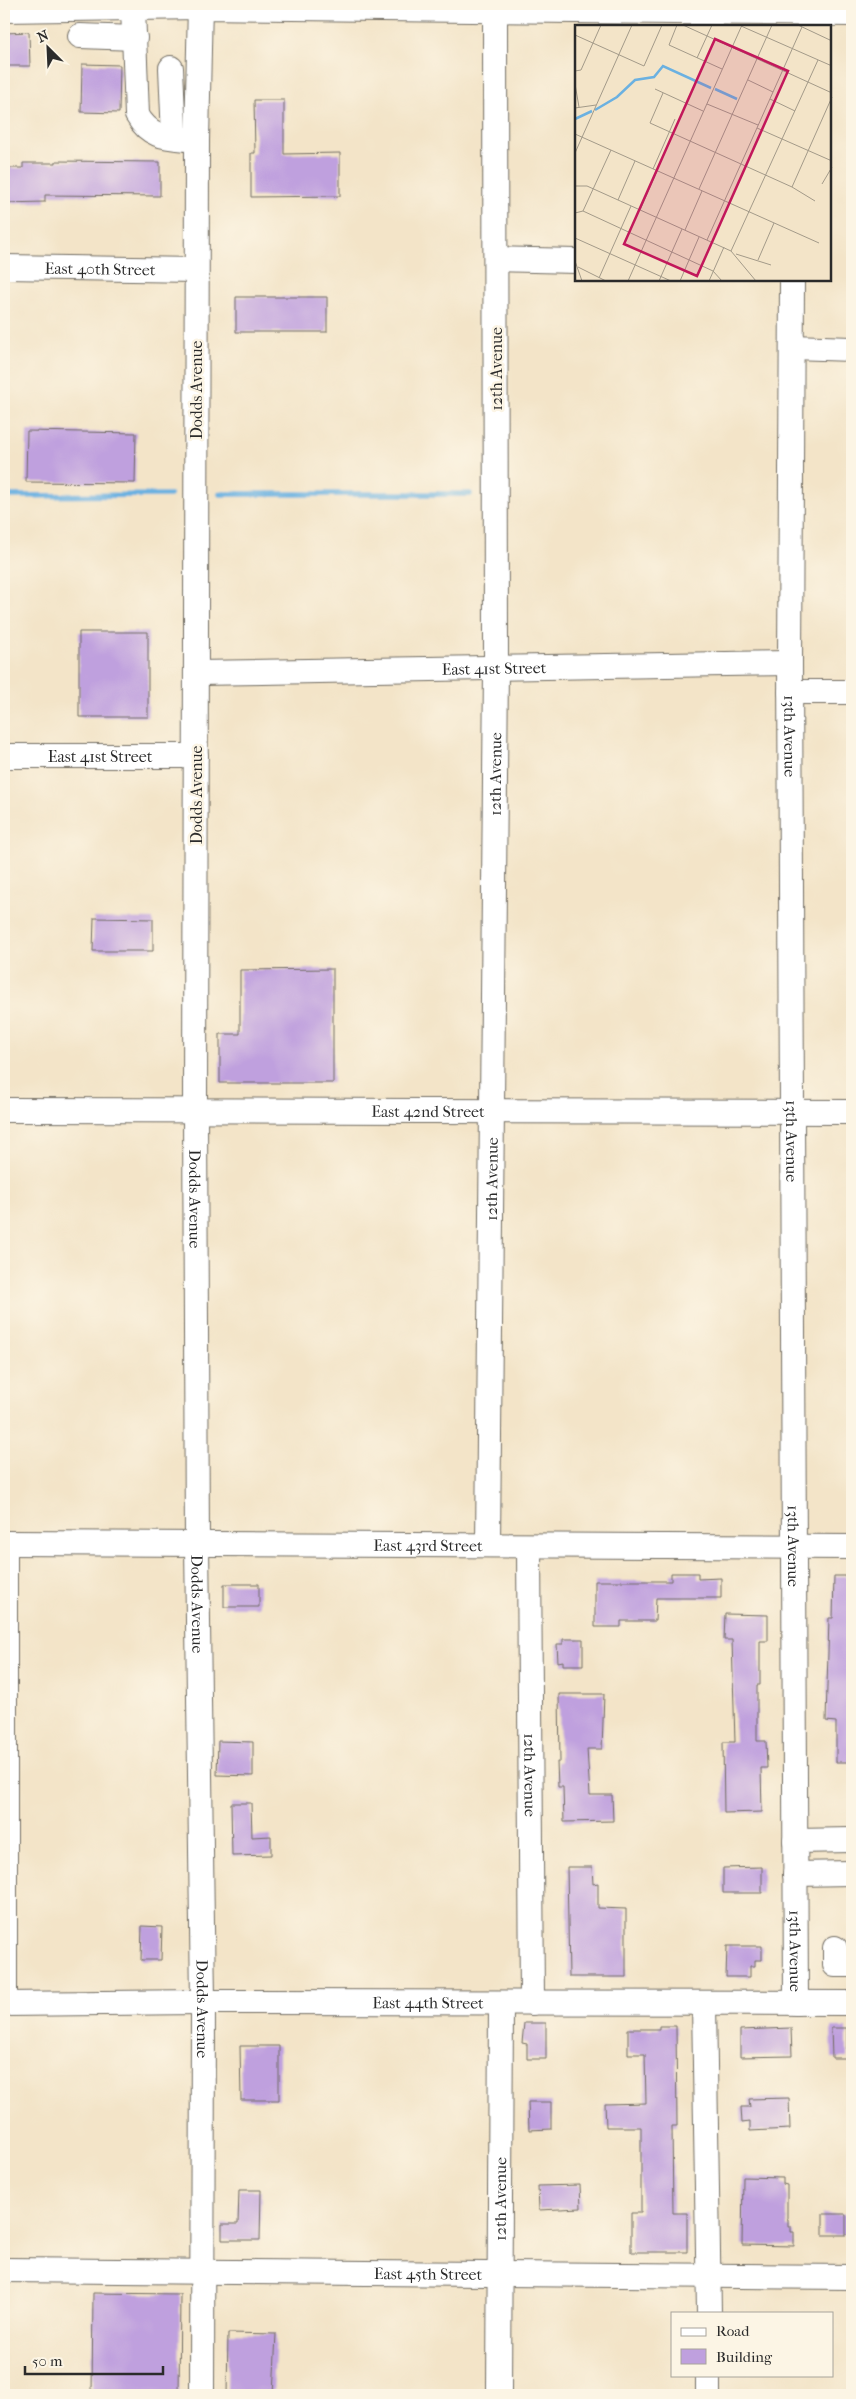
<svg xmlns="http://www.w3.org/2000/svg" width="856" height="2399" font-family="'IM FELL French Canon',serif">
  <rect width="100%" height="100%" fill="#fcf5e5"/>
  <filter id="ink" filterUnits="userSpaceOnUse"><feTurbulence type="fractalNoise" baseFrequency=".02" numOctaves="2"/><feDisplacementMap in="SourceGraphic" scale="10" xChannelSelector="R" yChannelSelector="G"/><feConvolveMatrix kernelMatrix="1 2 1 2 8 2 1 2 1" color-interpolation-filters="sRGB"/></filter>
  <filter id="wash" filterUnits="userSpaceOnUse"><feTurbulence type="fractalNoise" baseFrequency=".0096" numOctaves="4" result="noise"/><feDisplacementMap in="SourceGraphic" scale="20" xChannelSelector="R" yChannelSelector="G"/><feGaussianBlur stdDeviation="1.12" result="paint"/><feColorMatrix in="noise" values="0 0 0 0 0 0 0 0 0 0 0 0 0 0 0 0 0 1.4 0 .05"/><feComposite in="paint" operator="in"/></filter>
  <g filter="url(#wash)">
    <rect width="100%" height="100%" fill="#f3e4c8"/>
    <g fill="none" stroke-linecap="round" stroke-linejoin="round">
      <!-- stream -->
      <path stroke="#6bb1e1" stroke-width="5.5" d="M220 494H470
        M4 496 170 495"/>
    </g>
    <g id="blocks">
      <!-- building -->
      <path fill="#bfa0de" d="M29 32 30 66H5V33Z
        M82 64 120 65 119 113 81 112Z
        M254 100H284V154L340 153V196L251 197V153H255Z
        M56 161 160 162V196L45 195V202L4 203V168H23V163H56Z
        M236 297H327V332H236Z
        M27 431 136 433 135 483 26 482Z
        M79 632H148V717H79Z
        M94 918 153 919V951H93Z
        M333 969V1083H220V1034H240V970Z
        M671 1573H698V1579L721 1578V1598H656L655 1621H621V1627H595V1581H671Z
        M834 1576H852V1762H836V1722L826 1721 829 1618H833Z
        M224 1584H259V1607H224Z
        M725 1614 768 1615V1641H760V1685H757V1741H766L767 1768H761L762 1812 724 1813 723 1742H735L732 1640H724Z
        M563 1639H583V1665H563V1661L558 1662 557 1644H563Z
        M559 1694H604L602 1749H587L590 1795H612L613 1821 564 1822 563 1787H558L557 1762H560Z
        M218 1741 253 1742V1776L217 1775Z
        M231 1803H251L252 1837 271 1836V1855L232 1856Z
        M567 1867H592L593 1884 598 1883V1908L626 1909V1977H569Z
        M762 1867V1893H723V1868Z
        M142 1926 162 1927 161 1960H141Z
        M727 1946H762V1960H755V1966H750V1977H726Z
        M524 2023H546V2059H527V2044L522 2043Z
        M659 2026H676L677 2126H672L673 2213H687V2252H631V2213H641V2127H606L605 2104 646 2103 645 2054H628V2029H659Z
        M791 2028 792 2056 740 2057V2030Z
        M831 2028H847V2058H832Z
        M240 2046H279V2100H241Z
        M789 2098 790 2129 750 2131V2122L742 2123 741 2107H750L749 2099Z
        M528 2102H551V2129L529 2130Z
        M743 2177 783 2178V2184L787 2185V2219H788V2227H791V2232H794V2246L742 2245Z
        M580 2185 581 2208 539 2210 538 2186Z
        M239 2190H261L260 2240H222V2224H238Z
        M823 2214H846V2235H823Z
        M93 2293 180 2294 179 2395H92Z
        M228 2333 276 2334 273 2395H227Z"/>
    </g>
  </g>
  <g filter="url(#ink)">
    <use href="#blocks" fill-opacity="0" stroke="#716c62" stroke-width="1"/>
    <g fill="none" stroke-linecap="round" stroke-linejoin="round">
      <!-- minor casing -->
      <g stroke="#716c62" stroke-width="26">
        <g id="minor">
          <path id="s1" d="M200 4 197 140 195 1111 197 1545 203 2002 202 2395"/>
          <path d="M133 8 137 115C151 140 170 137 197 140"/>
          <path d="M4 10 200 7 852 14"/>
          <path d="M80 36 135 38"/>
          <path d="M171 68 174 137"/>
          <path d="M496 259 576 261"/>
          <path id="s2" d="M4 267 196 270"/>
          <path id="s3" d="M792 280 790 663 796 2003"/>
          <path d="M792 347 852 349"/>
          <path id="s4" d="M196 673 790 663"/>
          <path d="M790 692H852"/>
          <path id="s5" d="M4 756H196"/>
          <path id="s6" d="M4 1110 852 1112"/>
          <path id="s7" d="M4 1543 852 1547"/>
          <path id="s8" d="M488 1545 496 668 495 4"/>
          <path id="s9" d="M529 1546 532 2003"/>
          <path d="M795 1841 852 1840"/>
          <path d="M795 1874 852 1873"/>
          <path d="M835 1948V1965H852"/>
          <path d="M704 2003 709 2313"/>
          <path id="s10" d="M4 2004 203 2002 852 2003"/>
          <path d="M5 2004V1543"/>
          <path id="s11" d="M4 2270 852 2277"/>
          <path id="s12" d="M499 2395 501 2003"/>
          <path d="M708 2395V2375"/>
        </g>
      </g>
      <!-- minor -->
      <use href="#minor" stroke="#fff" stroke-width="24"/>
    </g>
  </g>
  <g text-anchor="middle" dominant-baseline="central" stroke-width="5" stroke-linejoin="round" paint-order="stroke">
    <!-- street labels -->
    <g font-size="16" fill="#2b2b2b" stroke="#fcf5e5">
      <text stroke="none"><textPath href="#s2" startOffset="96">East 40th Street</textPath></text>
      <text transform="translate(496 369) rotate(-90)">12th Avenue</text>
      <text transform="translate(196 390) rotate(-90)">Dodds Avenue</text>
      <text stroke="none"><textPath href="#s4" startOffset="298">East 41st Street</textPath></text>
      <text stroke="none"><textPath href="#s3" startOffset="456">13th Avenue</textPath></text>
      <text stroke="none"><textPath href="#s5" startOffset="96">East 41st Street</textPath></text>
      <text stroke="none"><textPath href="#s8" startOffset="771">12th Avenue</textPath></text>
      <text transform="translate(196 795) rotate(-90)">Dodds Avenue</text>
      <text stroke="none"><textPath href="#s6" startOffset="424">East 42nd Street</textPath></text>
      <text stroke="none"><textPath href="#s3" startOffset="861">13th Avenue</textPath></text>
      <text stroke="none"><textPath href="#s8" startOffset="366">12th Avenue</textPath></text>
      <text stroke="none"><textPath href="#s1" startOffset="1195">Dodds Avenue</textPath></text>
      <text stroke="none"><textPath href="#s7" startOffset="424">East 43rd Street</textPath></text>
      <text stroke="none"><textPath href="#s3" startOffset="1266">13th Avenue</textPath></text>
      <text stroke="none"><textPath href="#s1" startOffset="1600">Dodds Avenue</textPath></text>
      <text stroke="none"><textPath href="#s9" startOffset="229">12th Avenue</textPath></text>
      <text stroke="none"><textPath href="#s3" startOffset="1671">13th Avenue</textPath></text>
      <text stroke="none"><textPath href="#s10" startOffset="424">East 44th Street</textPath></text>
      <text stroke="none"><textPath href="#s1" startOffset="2005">Dodds Avenue</textPath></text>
      <text stroke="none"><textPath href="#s12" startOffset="196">12th Avenue</textPath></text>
      <text stroke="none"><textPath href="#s11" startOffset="424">East 45th Street</textPath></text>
    </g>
  </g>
  <!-- overview -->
  <g transform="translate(575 25)">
    <rect width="256" height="256" fill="#f3e4c8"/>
    <path fill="none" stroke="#6bb1e1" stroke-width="2.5" d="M140 64 162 74M20 85 42 72 60 55 79 52 88 41 136 63M0 94 17 86"/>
    <path fill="none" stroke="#a39a89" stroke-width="1" d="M102 0 94 20 147 44M108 0 257 68M223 0 257 16M166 1 257 41M0 10 69 41 87 0M122 33 137 0M0 46 6 45 26 0M173 55 198 67M0 59 4 82M80 64 128 86M88 68 75 98 217 162 240 176M195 74 220 86M132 79 183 100M0 83 21 80M182 103 257 136M0 109 244 218M0 128 57 0M78 144 100 94M247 159 257 142M0 161H12L156 226 181 256M217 162 257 72M124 164 197 0M43 175 60 136M65 185 82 146M8 186 138 246 147 256M0 188 8 186 36 125M110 205 127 166M0 213 96 256M132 215 227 2M156 226 243 35M161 229 196 240M183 235 199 198M0 236 7 256M3 242 31 256M24 253 56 181M53 256 167 0M84 256 107 204M105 256 124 212M134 256 149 222"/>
    <path fill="#c2185b" fill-opacity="0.15" stroke="#c2185b" stroke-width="2.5" d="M140 14 213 46 122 251 49 219Z"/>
    <rect width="256" height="256" fill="none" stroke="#2b2b2b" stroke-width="2.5"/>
  </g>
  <!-- margin -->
  <rect width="856" height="2399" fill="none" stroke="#fcf5e5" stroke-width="20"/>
  <!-- legend -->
  <rect x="671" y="2312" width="162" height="65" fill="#fcf5e5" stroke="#a8a49b"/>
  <rect x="681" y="2328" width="25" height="8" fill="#ffffff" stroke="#a8a49b"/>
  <text x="716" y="2336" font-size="15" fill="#2b2b2b">Road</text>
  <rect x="681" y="2349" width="25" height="15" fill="#bfa0de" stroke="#a8a49b"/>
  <text x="716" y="2362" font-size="15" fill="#2b2b2b">Building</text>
  <!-- north arrow -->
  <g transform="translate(48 48) rotate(336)" stroke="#fcf5e5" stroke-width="4" paint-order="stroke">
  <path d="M0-4L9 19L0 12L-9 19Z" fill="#2b2b2b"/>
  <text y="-8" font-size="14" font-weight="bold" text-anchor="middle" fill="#2b2b2b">N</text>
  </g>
  <!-- scale -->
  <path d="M25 2366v8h138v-8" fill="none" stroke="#2b2b2b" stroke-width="2.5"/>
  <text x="32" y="2366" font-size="15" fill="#2b2b2b" stroke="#fcf5e5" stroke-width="4" paint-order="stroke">50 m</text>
</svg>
